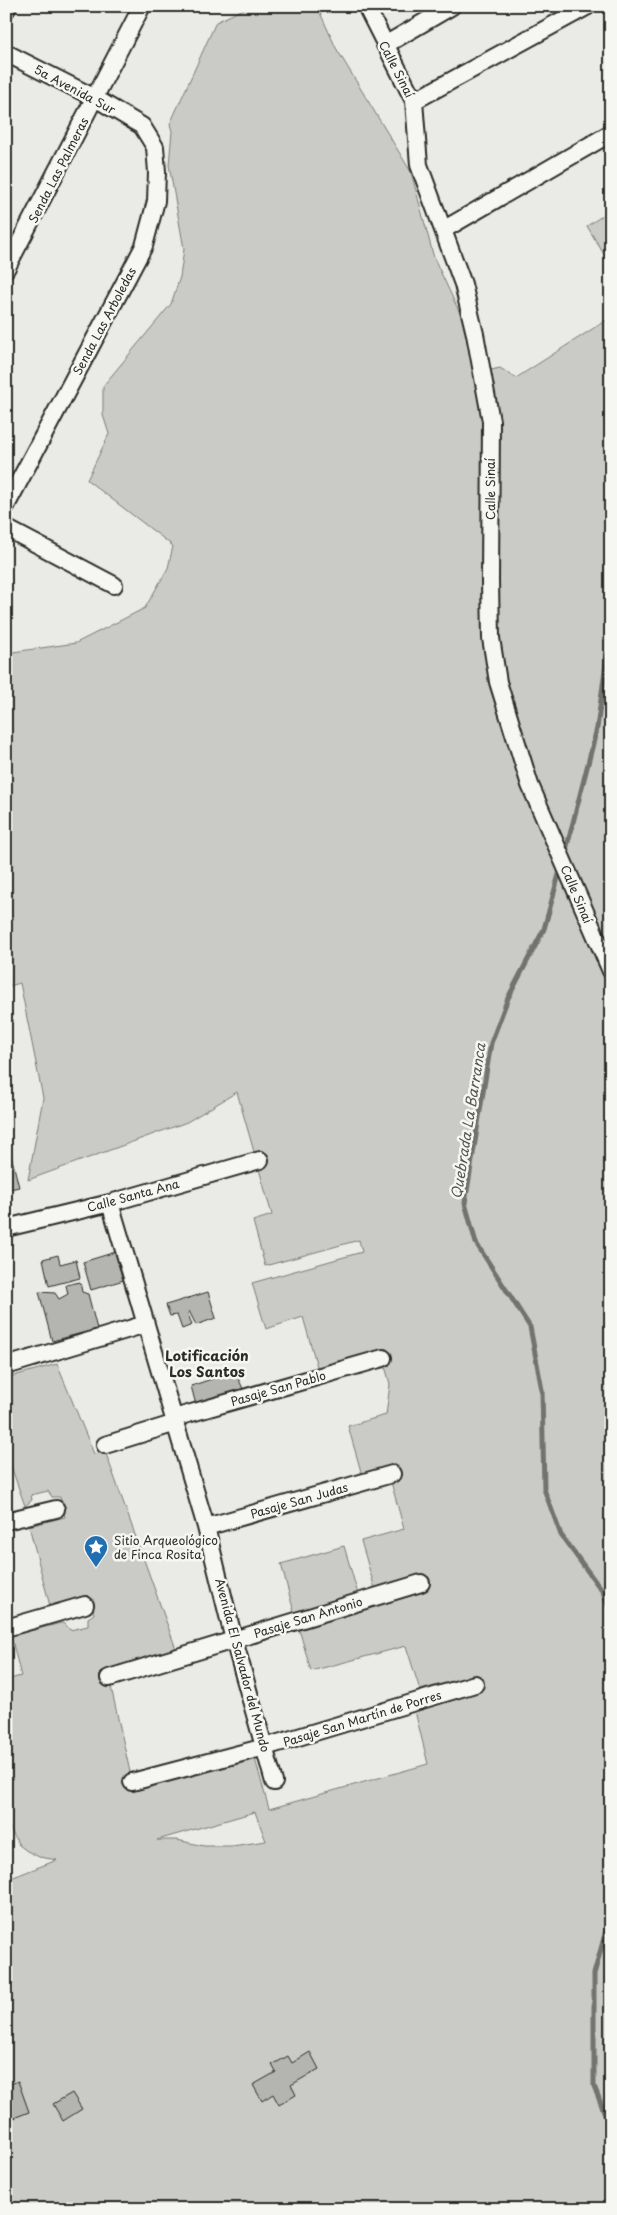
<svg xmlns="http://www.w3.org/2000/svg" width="617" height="2215" font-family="'Playpen Sans',sans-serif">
  <rect width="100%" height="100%" fill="#eaeae6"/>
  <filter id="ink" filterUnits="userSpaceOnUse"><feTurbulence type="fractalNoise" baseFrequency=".02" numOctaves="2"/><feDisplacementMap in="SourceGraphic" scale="10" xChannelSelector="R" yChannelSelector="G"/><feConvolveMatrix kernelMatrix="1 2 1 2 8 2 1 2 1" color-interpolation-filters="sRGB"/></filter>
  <g filter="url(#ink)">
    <!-- green -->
    <path fill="#cacac7" stroke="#7a7a79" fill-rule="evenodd" d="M250 6H311L313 8 317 6 336 48 411 172 434 258 487 371 500 368 516 378 611 317V2209H6V1869L11 1878 57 1860 39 1857 27 1851 19 1845 6 1821V1680L21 1676 11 1636 61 1623 65 1624 70 1630 88 1626V1618L94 1614 89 1596 50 1606 29 1526 65 1517 60 1497H52L48 1491 31 1495 32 1500 25 1506 6 1452V1378L57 1364 94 1454 105 1451 176 1649 107 1669 134 1790 255 1759 269 1809 428 1764 415 1711 471 1694 475 1685 471 1676 420 1690 406 1646 311 1671 299 1629 424 1592 421 1583 375 1589 361 1541 404 1529 391 1482 362 1475 348 1426 386 1415 390 1384 381 1352 318 1370 303 1317 266 1329 252 1283 362 1252 359 1240 265 1266 253 1221 272 1215 237 1092 187 1122 28 1180 43 1098 20 983 6 987V653L76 643 145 608 168 568 173 546 87 480 109 434 103 415V386L171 304 180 277 184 249 169 165 172 131 170 124 216 22ZM255 1812 266 1841 232 1846H204L177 1840H157Z
      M611 210V266L587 226Z
      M344 1546 358 1594 294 1612 281 1564Z"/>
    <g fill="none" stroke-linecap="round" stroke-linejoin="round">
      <!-- stream -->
      <path stroke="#727270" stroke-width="5" d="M565 854 597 728 607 656 611 645
        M561 867 544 929 508 998 491 1043 465 1203 476 1243 530 1327 542 1390 544 1489 561 1535 603 1592 611 1614
        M611 1913 594 1974V2086L611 2129"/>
    </g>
    <!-- building -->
    <path fill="#b4b4b1" stroke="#2b2b2b" d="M6 1135 19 1187 6 1190Z
      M122 1250 130 1278 91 1290 83 1262Z
      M58 1255 60 1264 76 1260 80 1278 49 1286 43 1259Z
      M80 1282 82 1292 88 1294 97 1329 52 1341 39 1292 55 1293 59 1299 68 1294 66 1285Z
      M208 1292 216 1318 196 1325 189 1311 188 1314 192 1325 182 1329 177 1315 170 1316 166 1305Z
      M235 1371 244 1391 196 1405 191 1386Z
      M310 2052 319 2069 291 2085 296 2095 279 2105 273 2094 262 2101 253 2085 276 2072 272 2065 288 2056 292 2063Z
      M18 2081 29 2112 6 2121V2086Z
      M72 2093 82 2109 63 2121 53 2104Z"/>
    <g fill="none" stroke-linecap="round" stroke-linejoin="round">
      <!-- street casing -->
      <g stroke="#2b2b2b" stroke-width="20">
        <path id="street" d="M366 6 414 101 419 165 463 284 475 334 491 421 490 581 491 638 498 682 530 785 611 971
          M6 10 8 6
          M385 45 452 6
          M6 53 95 98 142 126 155 147 157 172 156 201 144 246 6 506
          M414 101 588 6
          M443 230 611 133
          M6 269 142 6
          M6 528 114 585
          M110 1203 206 1527 234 1640 274 1782
          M6 1228 110 1203 260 1160
          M6 1366 146 1324
          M174 1418 383 1358
          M105 1445 176 1423
          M6 1521 56 1509
          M206 1527 392 1474
          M6 1628 85 1605
          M109 1678 421 1583
          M132 1782 265 1747 475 1684"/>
      </g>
      <!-- street -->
      <use href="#street" stroke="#f6f6f2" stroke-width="16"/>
    </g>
  </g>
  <!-- icons -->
  <defs>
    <g id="sight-pin" transform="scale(1.25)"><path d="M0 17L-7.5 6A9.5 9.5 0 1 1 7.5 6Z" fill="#1f6fb2" stroke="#f6f6f2"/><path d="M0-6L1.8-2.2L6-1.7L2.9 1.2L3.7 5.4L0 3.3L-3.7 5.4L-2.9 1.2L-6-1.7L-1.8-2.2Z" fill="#fff"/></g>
  </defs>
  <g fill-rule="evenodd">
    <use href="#sight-pin" x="96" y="1547"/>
  </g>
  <g text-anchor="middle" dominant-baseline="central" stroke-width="5" stroke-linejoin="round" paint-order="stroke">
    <!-- street labels -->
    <g font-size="12" fill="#2b2b2b" stroke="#f6f6f2">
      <text transform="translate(397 69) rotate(63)">Calle Sinaí</text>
      <text transform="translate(75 89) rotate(28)">5a Avenida Sur</text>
      <text transform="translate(58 170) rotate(-63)">Senda Las Palmeras</text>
      <text transform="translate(104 321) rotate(-62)">Senda Las Arboledas</text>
      <text transform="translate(490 489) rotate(-90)">Calle Sinaí</text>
      <text transform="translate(577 894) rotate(67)">Calle Sinaí</text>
      <text transform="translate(133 1195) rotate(-15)">Calle Santa Ana</text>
      <text transform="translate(278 1388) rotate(-16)">Pasaje San Pablo</text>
      <text transform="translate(299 1500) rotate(-16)">Pasaje San Judas</text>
      <text transform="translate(308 1617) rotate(-17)">Pasaje San Antonio</text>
      <text transform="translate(243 1665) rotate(75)">Avenida El Salvador del Mundo</text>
      <text transform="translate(362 1718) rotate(-17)">Pasaje San Martín de Porres</text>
    </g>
    <!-- poi labels -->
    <g font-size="12" fill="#2b2b2b" stroke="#f6f6f2" text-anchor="start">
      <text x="114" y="1540">Sitio Arqueológico<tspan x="114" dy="14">de Finca Rosita</tspan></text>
    </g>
    <!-- water labels -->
    <g font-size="14" font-style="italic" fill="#545453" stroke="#f6f6f2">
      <text transform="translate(468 1121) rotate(-81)">Quebrada La Barranca</text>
    </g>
    <!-- neighbourhood labels -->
    <g font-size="14" font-weight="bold" fill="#2b2b2b" stroke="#f6f6f2">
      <text x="207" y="1355">Lotificación<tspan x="207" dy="16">Los Santos</tspan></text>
    </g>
  </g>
  <!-- margin -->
  <rect width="617" height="2215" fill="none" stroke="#f6f6f2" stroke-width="25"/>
  <rect x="12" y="12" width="592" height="2190" fill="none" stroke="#2b2b2b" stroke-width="2" filter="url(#ink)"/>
</svg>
